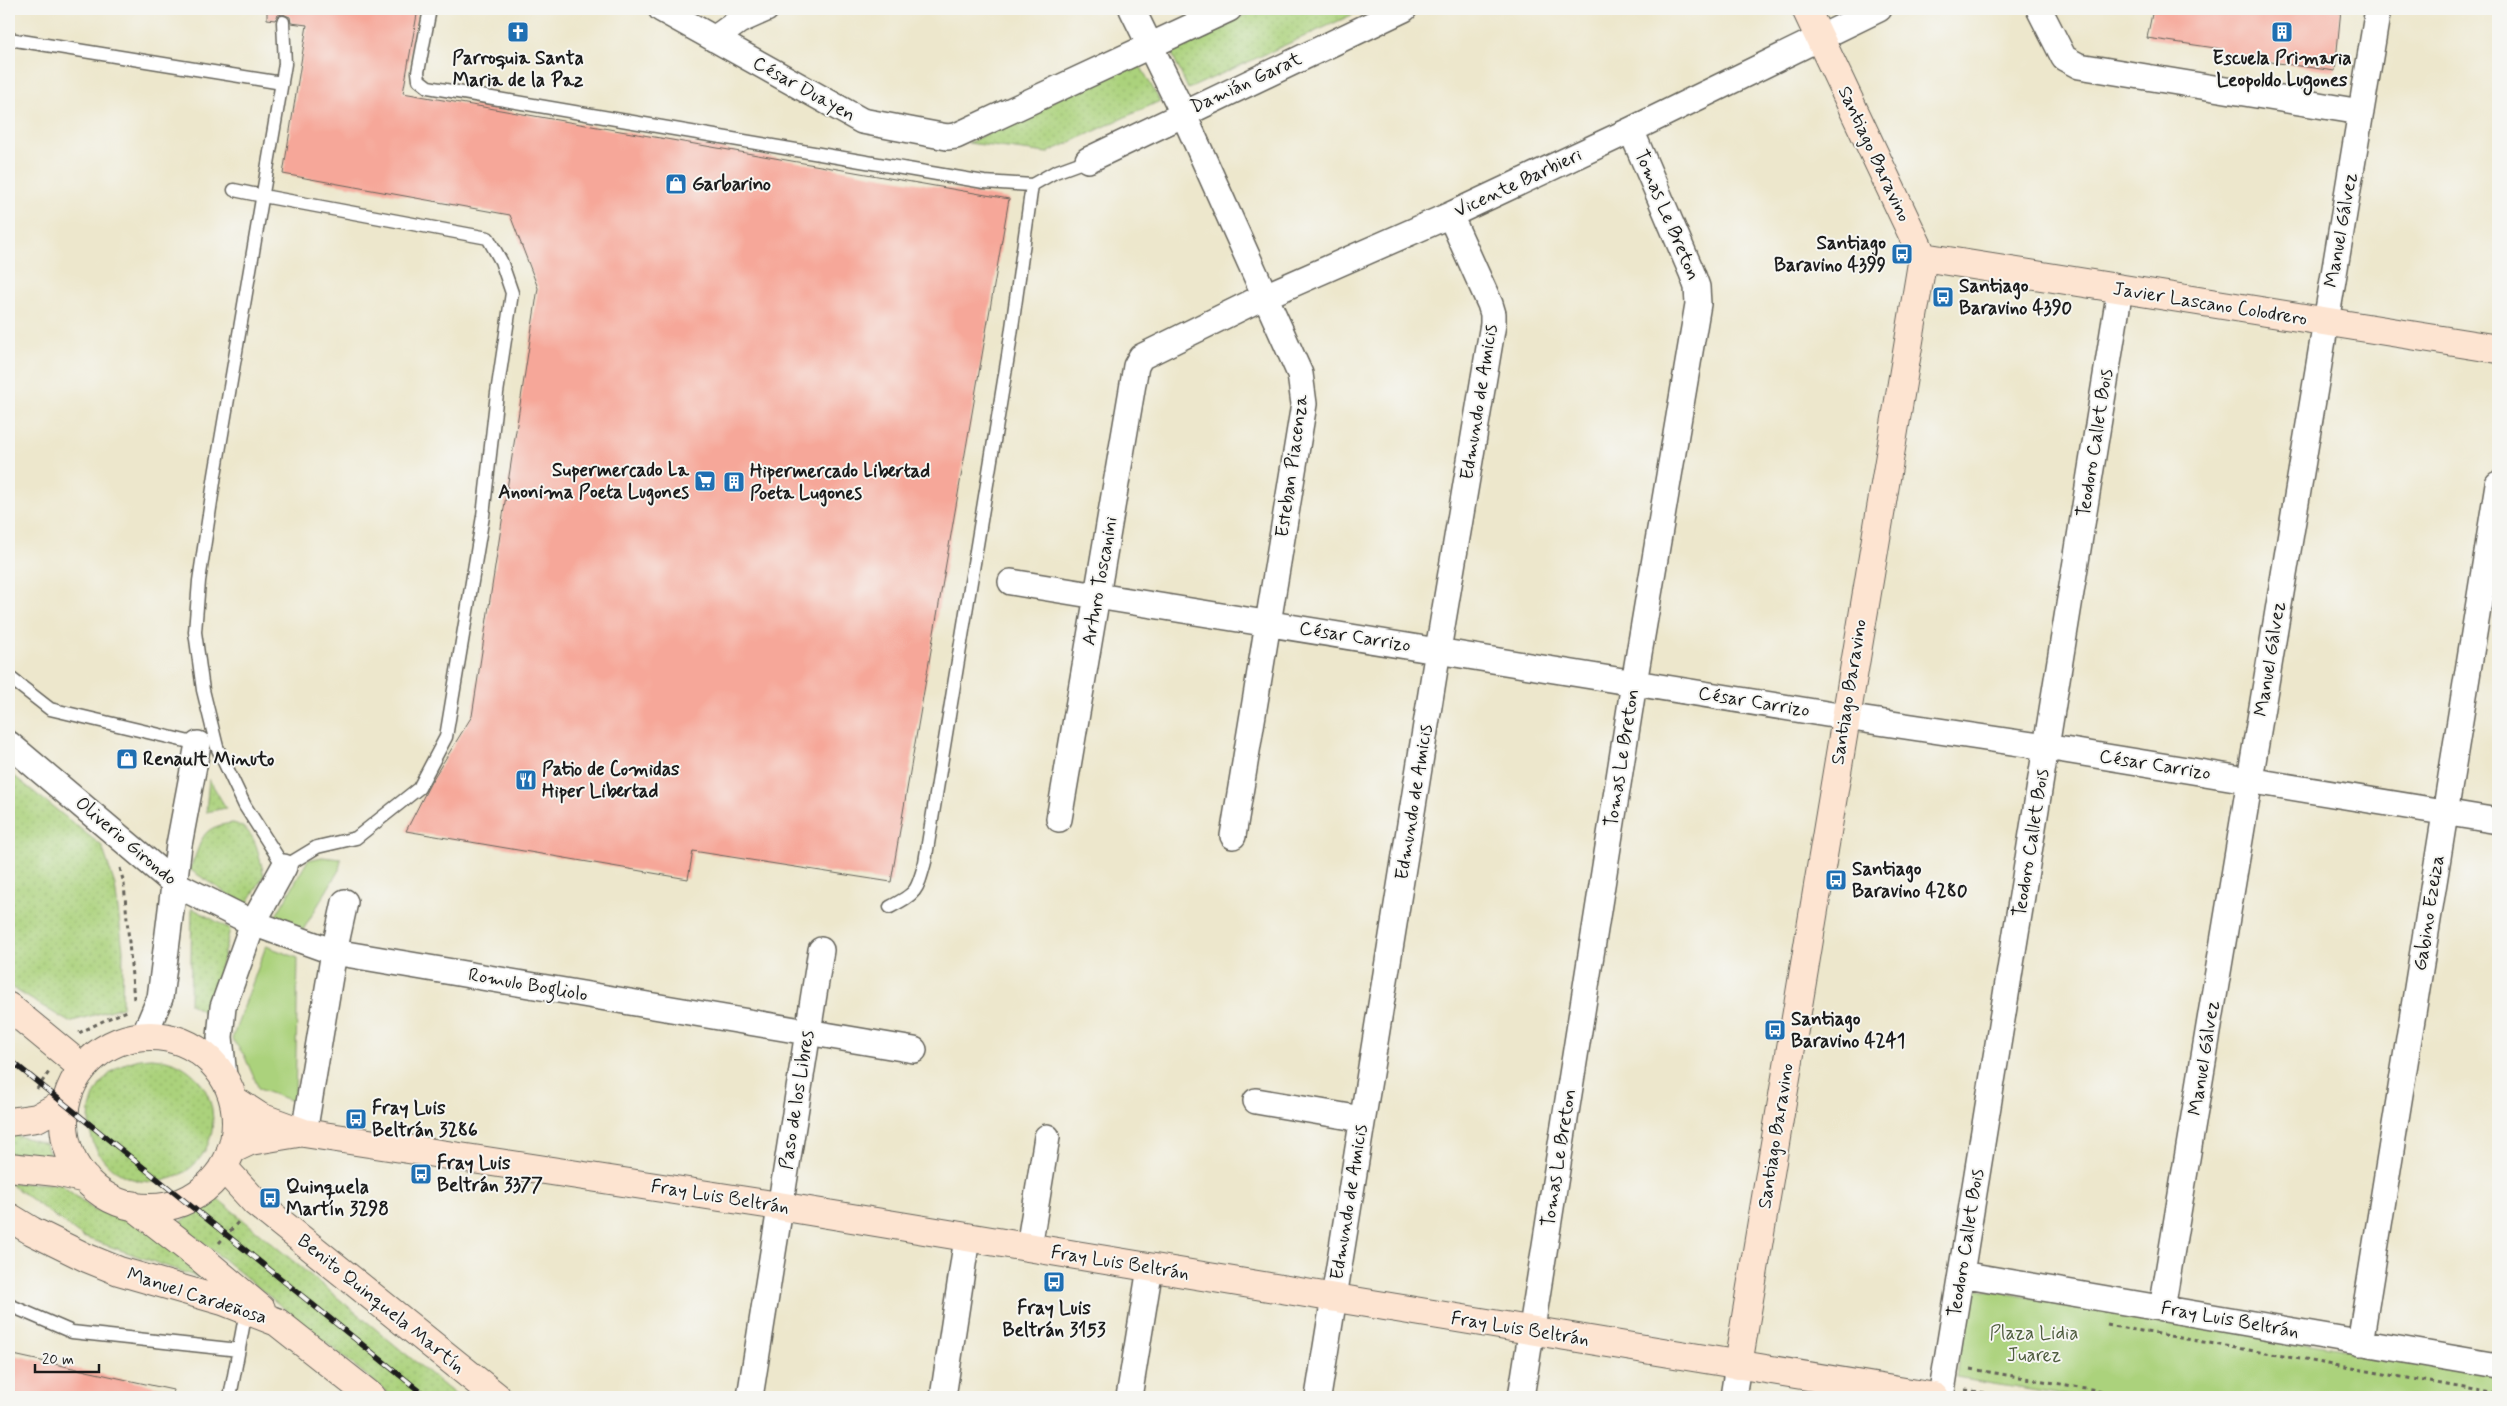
<svg xmlns="http://www.w3.org/2000/svg" width="2507" height="1406" font-family="Mynerve,sans-serif">
  <defs>
    <pattern id="grass-dots" width="8" height="8" patternUnits="userSpaceOnUse" patternTransform="scale(1.25)"><rect width="8" height="8" fill="#abd27c"/><path d="M2 2h.1M6 6h.1" fill="none" stroke="#93b46b" stroke-width="1.8" stroke-linecap="round"/></pattern>
  </defs>
  <rect width="100%" height="100%" fill="#f6f6f2"/>
  <filter id="ink" filterUnits="userSpaceOnUse"><feTurbulence type="fractalNoise" baseFrequency=".02" numOctaves="2"/><feDisplacementMap in="SourceGraphic" scale="10" xChannelSelector="R" yChannelSelector="G"/><feConvolveMatrix kernelMatrix="1 2 1 2 8 2 1 2 1" color-interpolation-filters="sRGB"/></filter>
  <filter id="wash" filterUnits="userSpaceOnUse"><feTurbulence type="fractalNoise" baseFrequency=".0096" numOctaves="4" result="noise"/><feDisplacementMap in="SourceGraphic" scale="20" xChannelSelector="R" yChannelSelector="G"/><feGaussianBlur stdDeviation="1.12" result="paint"/><feColorMatrix in="noise" values="0 0 0 0 0 0 0 0 0 0 0 0 0 0 0 0 0 1.4 0 .05"/><feComposite in="paint" operator="in"/></filter>
  <g filter="url(#wash)">
    <rect width="100%" height="100%" fill="#ede7cc"/>
    <!-- grass -->
    <path fill="url(#grass-dots)" stroke="#64774c" d="M1258 9H1365L1188 89 1170 49Z
      M1137 60 1160 101 1047 153 968 143Z
      M9 772 102 846 115 885 123 950 122 1007 69 1022 9 986Z
      M209 779 226 808 206 812Z
      M233 823C257 829 258 854 264 875L246 906 189 869C204 843 196 827 233 823Z
      M192 908 230 929 209 1015 190 1004Z
      M89 1120a62 62 0 1 1 124 0a62 62 0 1 1-124 0Z
      M9 1133 46 1144 51 1158 9 1154Z
      M9 1183 60 1184 93 1209 143 1224 220 1285 83 1237Z
      M218 1199 458 1397H393L179 1223Z"/>
    <!-- park -->
    <path fill="#abd27c" stroke="#64774c" d="M322 857 341 859 339 870 303 930 274 919 308 860Z
      M266 946 298 958 295 1102 259 1089 244 1055 232 1039Z
      M1967 1287 2498 1375V1397H2074L1956 1378Z"/>
    <g id="blocks">
      <!-- building -->
      <path fill="#f6a799" d="M267 9H418L403 93 1009 199 891 882 693 851 688 879 406 831 431 782 472 716 538 288 510 215 283 174 307 25 291 23 290 17 283 14 278 15 275 20 267 19Z
        M2153 9H2341L2335 71 2221 55 2222 49 2147 38Z
        M9 1354 173 1390 172 1397H9Z"/>
    </g>
  </g>
  <g filter="url(#ink)">
    <use href="#blocks" fill-opacity="0" stroke="#65635a" stroke-width="1"/>
    <g fill="none" stroke-linecap="round" stroke-linejoin="round">
      <!-- service casing -->
      <g stroke="#65635a" stroke-width="15">
        <path id="service" d="M430 9 418 72 419 80 428 87 984 182 1032 185 1055 172 1088 160
          M9 39 282 83
          M234 190 263 196 488 238 501 261 512 293 497 393 483 516 446 737 419 788 356 838 317 847 284 867 245 806 217 747 203 690 195 632 199 581 215 475 285 64 283 22
          M9 677 50 709 198 744
          M890 907C917 893 917 891 925 862L1008 356 1032 185
          M9 1305 72 1332 239 1350
          M230 1397 246 1311"/>
      </g>
      <!-- minor casing -->
      <g stroke="#65635a" stroke-width="28">
        <path id="minor" d="M661 9 862 121 947 137 956 136 1229 9
          M1132 9 1183 113 1300 374 1304 404 1233 836
          M2039 9 2064 58 2079 66 2361 112
          M714 39 739 21 766 9
          M1088 160 1404 9
          M1011 582 1845 717 2046 747 2498 821
          M9 744 175 884 253 923 334 952 914 1050
          M1059 819 1136 366 1141 357 1263 297 1450 215 1631 130 1879 9
          M144 1036 160 998 179 845 198 744
          M224 1077 220 1037 223 1007 253 923 284 867
          M1256 1101 1362 1119
          M304 1133 334 952 345 902
          M1029 1247 1047 1137
          M1961 1274 2498 1366
          M2162 1309 2378 9
          M2360 1343 2498 484
          M750 1397 821 950
          M943 1397 967 1238
          M1129 1397 1150 1268
          M1318 1397 1438 650 1493 324V314L1490 304 1450 215
          M1521 1397 1634 683 1698 304 1697 287 1692 273 1631 130
          M1733 1397 1738 1365
          M1941 1397 2120 289"/>
      </g>
      <!-- secondary casing -->
      <g stroke="#65635a" stroke-width="30">
        <path id="secondary" d="M1923 257 2498 349
          M9 1007 83 1068
          M64 1122a86 86 0 1 1 172 0a86 86 0 1 1-172 0Z
          M234 1100 260 1117 304 1133 779 1206 1935 1397
          M9 1122 37 1118 64 1103
          M231 1150 250 1141 298 1133
          M9 1167 56 1172 86 1179
          M223 1167 255 1202 497 1397
          M132 1205 203 1260 261 1309
          M9 1217 32 1231 87 1258 119 1271 223 1301 277 1322 372 1397
          M1738 1365 1923 257 1806 9"/>
      </g>
      <!-- path -->
      <path stroke="#65635a" stroke-width="3" stroke-dasharray="4 4" stroke-linecap="butt" d="M120 868 124 884 134 1000
        M79 1033 107 1019 130 1010
        M37 1089 49 1072
        M219 1243 240 1220
        M2107 1325 2498 1394
        M1971 1369 2139 1397
        M1965 1390 2012 1397"/>
      <!-- service -->
      <use href="#service" stroke="#fff" stroke-width="12"/>
      <!-- minor -->
      <use href="#minor" stroke="#fff" stroke-width="25"/>
      <!-- secondary -->
      <use href="#secondary" stroke="#fde4d1" stroke-width="28"/>
      <!-- rail casing -->
      <g stroke="#1c1c1c" stroke-width="5.5">
        <path id="rail" d="M9 1059 427 1397"/>
      </g>
      <!-- rail -->
      <use href="#rail" stroke="#f6f6f2" stroke-width="4" stroke-dasharray="11" stroke-linecap="butt"/>
    </g>
  </g>
  <!-- icons -->
  <defs>
    <g id="church-square" transform="scale(1.125)"><rect x="-9" y="-9" width="18" height="18" rx="4" fill="#1f6fb2" stroke="#f6f6f2"/><path d="M-1.2-6h2.4v3.5h3.3v2.4h-3.3V6h-2.4V-.1h-3.3v-2.4h3.3Z" fill="#fff"/></g>
    <g id="building-square" transform="scale(1.125)"><rect x="-9" y="-9" width="18" height="18" rx="4" fill="#1f6fb2" stroke="#f6f6f2"/><path d="M-4-6H4V6H1V3H-1V6H-4ZM-2.5-4.3h1.7v1.8h-1.7ZM.8-4.3h1.7v1.8H.8ZM-2.5-1h1.7V.8h-1.7ZM.8-1h1.7V.8H.8Z" fill="#fff"/></g>
    <g id="shop-square" transform="scale(1.125)"><rect x="-9" y="-9" width="18" height="18" rx="4" fill="#1f6fb2" stroke="#f6f6f2"/><path d="M-5-2.5h2.3a2.7 3.5 0 0 1 5.4 0H5L5.5 6h-11ZM-1.5-2.5h3a1.5 2.3 0 0 0-3 0Z" fill="#fff"/></g>
    <g id="bus-square" transform="scale(1.125)"><rect x="-9" y="-9" width="18" height="18" rx="4" fill="#1f6fb2" stroke="#f6f6f2"/><path d="M-5-6H5V4H4V6H2V4H-2V6H-4V4H-5ZM-3.5-4V0h7V-4ZM-3.5 1.2v1.5H-2V1.2ZM2 1.2v1.5H3.5V1.2Z" fill="#fff"/></g>
    <g id="supermarket-square" transform="scale(1.125)"><rect x="-9" y="-9" width="18" height="18" rx="4" fill="#1f6fb2" stroke="#f6f6f2"/><path d="M-6-5.5h2.5l.6 2H6L4.5 2H-2.5L-4.4-4H-6ZM-1.5 3.2a1.3 1.3 0 1 0 .1 0ZM3 3.2a1.3 1.3 0 1 0 .1 0Z" fill="#fff"/></g>
    <g id="restaurant-square" transform="scale(1.125)"><rect x="-9" y="-9" width="18" height="18" rx="4" fill="#1f6fb2" stroke="#f6f6f2"/><path d="M-5-6h1v4h1v-4h1v4h1v-4h1v5L-1.5 .5V6h-2V.5L-5-1ZM5-6V6H3V1.5H1.5Q1.5-4 5-6Z" fill="#fff"/></g>
  </defs>
  <g fill-rule="evenodd">
    <use href="#church-square" x="518" y="32"/>
    <use href="#building-square" x="2282" y="32"/>
    <use href="#shop-square" x="676" y="184"/>
    <use href="#bus-square" x="1902" y="254"/>
    <use href="#bus-square" x="1943" y="297"/>
    <use href="#supermarket-square" x="705" y="481"/>
    <use href="#building-square" x="734" y="482"/>
    <use href="#shop-square" x="127" y="759"/>
    <use href="#restaurant-square" x="526" y="780"/>
    <use href="#bus-square" x="1836" y="880"/>
    <use href="#bus-square" x="1775" y="1030"/>
    <use href="#bus-square" x="356" y="1119"/>
    <use href="#bus-square" x="421" y="1174"/>
    <use href="#bus-square" x="270" y="1198"/>
    <use href="#bus-square" x="1054" y="1282"/>
  </g>
  <g text-anchor="middle" dominant-baseline="central" stroke-width="4" stroke-linejoin="round" paint-order="stroke">
    <!-- poi labels -->
    <g font-size="19" font-weight="bold" fill="#1c1c1c" stroke="#f6f6f2" text-anchor="start">
      <text x="518" y="58" text-anchor="middle">Parroquia Santa<tspan x="518" dy="22">Maria de la Paz</tspan></text>
      <text x="2282" y="58" text-anchor="middle">Escuela Primaria<tspan x="2282" dy="22">Leopoldo Lugones</tspan></text>
      <text x="692" y="184">Garbarino</text>
      <text x="1886" y="243" text-anchor="end">Santiago<tspan x="1886" dy="22">Baravino 4399</tspan></text>
      <text x="1959" y="286">Santiago<tspan x="1959" dy="22">Baravino 4390</tspan></text>
      <text x="689" y="470" text-anchor="end">Supermercado La<tspan x="689" dy="22">Anonima Poeta Lugones</tspan></text>
      <text x="750" y="471">Hipermercado Libertad<tspan x="750" dy="22">Poeta Lugones</tspan></text>
      <text x="143" y="759">Renault Minuto</text>
      <text x="542" y="769">Patio de Comidas<tspan x="542" dy="22">Hiper Libertad</tspan></text>
      <text x="1852" y="869">Santiago<tspan x="1852" dy="22">Baravino 4280</tspan></text>
      <text x="1791" y="1019">Santiago<tspan x="1791" dy="22">Baravino 4241</tspan></text>
      <text x="372" y="1108">Fray Luis<tspan x="372" dy="22">Beltrán 3286</tspan></text>
      <text x="437" y="1163">Fray Luis<tspan x="437" dy="22">Beltrán 3377</tspan></text>
      <text x="286" y="1187">Quinquela<tspan x="286" dy="22">Martín 3298</tspan></text>
      <text x="1054" y="1308" text-anchor="middle">Fray Luis<tspan x="1054" dy="22">Beltrán 3153</tspan></text>
    </g>
    <!-- street labels -->
    <g font-size="19" fill="#1c1c1c" stroke="#f6f6f2">
      <text transform="translate(1246 83) rotate(-25)">Damián Garat</text>
      <text transform="translate(804 89) rotate(29)">César Duayen</text>
      <text transform="translate(1874 154) rotate(65)">Santiago Baravino</text>
      <text transform="translate(1518 183) rotate(-25)">Vicente Barbieri</text>
      <text transform="translate(1667 215) rotate(67)">Tomas Le Breton</text>
      <text transform="translate(2341 230) rotate(-80)">Manuel Gálvez</text>
      <text transform="translate(2210 304) rotate(9)">Javier Lascano Colodrero</text>
      <text transform="translate(1479 402) rotate(-81)">Edmundo de Amicis</text>
      <text transform="translate(2095 443) rotate(-81)">Teodoro Callet Bois</text>
      <text transform="translate(1292 466) rotate(-82)">Esteban Piacenza</text>
      <text transform="translate(1100 581) rotate(-80)">Arturo Toscanini</text>
      <text transform="translate(1355 637) rotate(9)">César Carrizo</text>
      <text transform="translate(2270 659) rotate(-81)">Manuel Gálvez</text>
      <text transform="translate(1849 692) rotate(-81)">Santiago Baravino</text>
      <text transform="translate(1754 702) rotate(9)">César Carrizo</text>
      <text transform="translate(1622 758) rotate(-81)">Tomas Le Breton</text>
      <text transform="translate(2155 765) rotate(9)">César Carrizo</text>
      <text transform="translate(1414 802) rotate(-81)">Edmundo de Amicis</text>
      <text transform="translate(126 841) rotate(40)">Oliverio Girondo</text>
      <text transform="translate(2031 843) rotate(-81)">Teodoro Callet Bois</text>
      <text transform="translate(2429 913) rotate(-81)">Gabino Ezeiza</text>
      <text transform="translate(528 985) rotate(10)">Romulo Bogliolo</text>
      <text transform="translate(2204 1058) rotate(-81)">Manuel Gálvez</text>
      <text transform="translate(797 1100) rotate(-81)">Paso de los Libres</text>
      <text transform="translate(1776 1136) rotate(-81)">Santiago Baravino</text>
      <text transform="translate(1559 1158) rotate(-81)">Tomas Le Breton</text>
      <text transform="translate(720 1197) rotate(9)">Fray Luis Beltrán</text>
      <text transform="translate(1349 1202) rotate(-81)">Edmundo de Amicis</text>
      <text transform="translate(1966 1243) rotate(-81)">Teodoro Callet Bois</text>
      <text transform="translate(1120 1263) rotate(9)">Fray Luis Beltrán</text>
      <text transform="translate(197 1296) rotate(18)">Manuel Cardeñosa</text>
      <text transform="translate(381 1304) rotate(39)">Benito Quinquela Martín</text>
      <text transform="translate(2230 1320) rotate(10)">Fray Luis Beltrán</text>
      <text transform="translate(1520 1329) rotate(9)">Fray Luis Beltrán</text>
    </g>
    <!-- park labels -->
    <g font-size="19" fill="#4e5c3e" stroke="#f6f6f2">
      <text x="2034" y="1333">Plaza Lidia<tspan x="2034" dy="22">Juarez</tspan></text>
    </g>
  </g>
  <!-- margin -->
  <rect width="2507" height="1406" fill="none" stroke="#f6f6f2" stroke-width="30"/>
  <!-- scale -->
  <path d="M35 1364v8h64v-8" fill="none" stroke="#1c1c1c" stroke-width="2.5"/>
  <text x="42" y="1364" font-size="15" fill="#1c1c1c" stroke="#f6f6f2" stroke-width="4" paint-order="stroke">20 m</text>
</svg>
